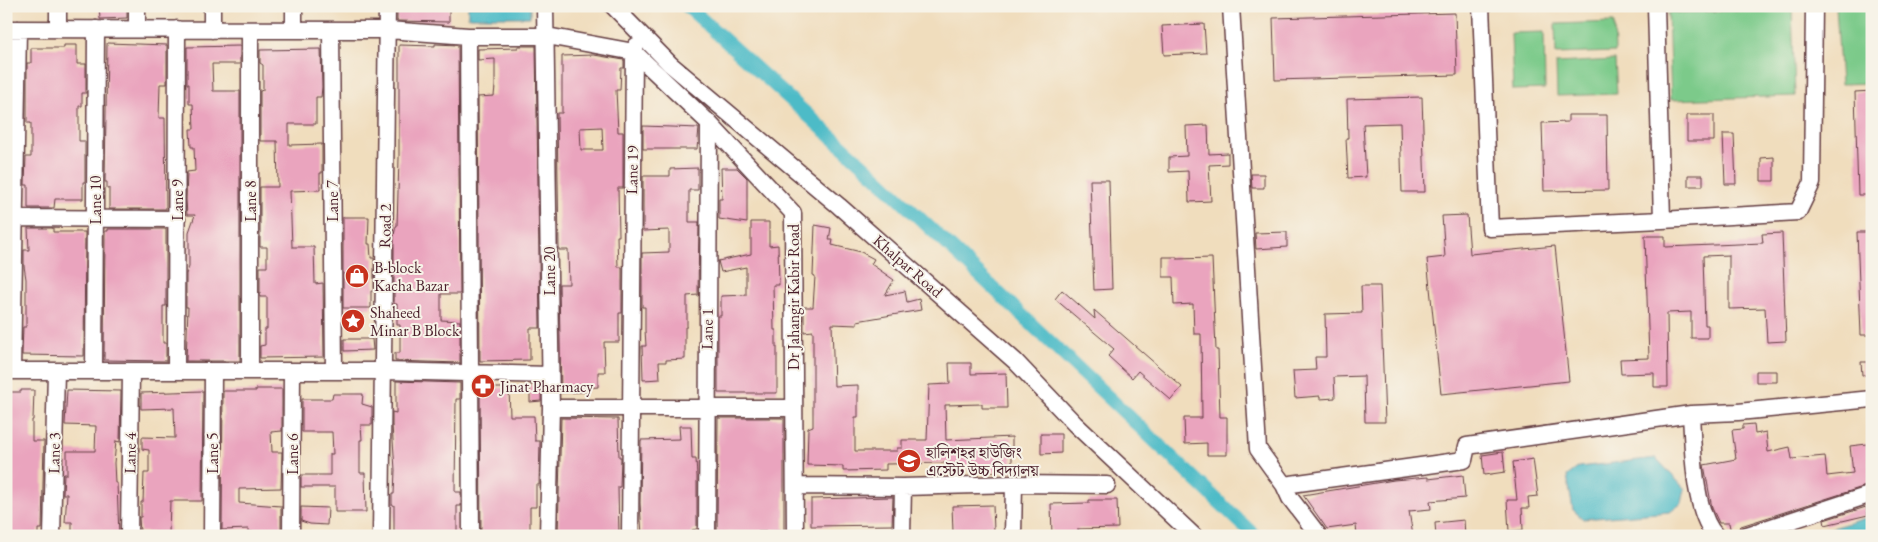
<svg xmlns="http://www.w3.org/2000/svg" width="1878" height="542" font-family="'EB Garamond','Noto Serif Bengali',serif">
  <rect width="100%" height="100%" fill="#f7f3e8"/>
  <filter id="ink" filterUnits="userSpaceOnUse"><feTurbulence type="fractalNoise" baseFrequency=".02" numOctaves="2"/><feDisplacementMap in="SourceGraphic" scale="10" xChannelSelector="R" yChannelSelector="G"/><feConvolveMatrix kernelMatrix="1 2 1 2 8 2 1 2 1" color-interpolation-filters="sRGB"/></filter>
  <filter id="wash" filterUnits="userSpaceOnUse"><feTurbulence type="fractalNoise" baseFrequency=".0096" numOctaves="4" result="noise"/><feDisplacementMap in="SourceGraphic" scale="20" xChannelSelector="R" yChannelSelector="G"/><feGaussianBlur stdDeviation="1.12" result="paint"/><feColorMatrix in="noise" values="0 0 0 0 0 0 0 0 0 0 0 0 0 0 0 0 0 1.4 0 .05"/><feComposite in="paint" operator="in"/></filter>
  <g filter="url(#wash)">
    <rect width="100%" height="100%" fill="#f0ddbd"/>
    <!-- green -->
    <path fill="#7cca8a" stroke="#63745a" d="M1836 6H1872V83L1841 84Z
      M1792 8 1795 96 1671 100 1668 13Z
      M1614 22 1615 52 1556 54 1555 24Z
      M1544 32 1545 89 1513 90 1511 33Z
      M1615 60 1617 94 1557 96 1556 63Z"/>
    <!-- water -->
    <path fill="#4dbbc7" stroke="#4c6d79" d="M468 6H530V17H468Z
      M1656 458 1685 489 1682 503 1670 512 1583 519 1573 510 1567 476 1579 467Z
      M1872 516V536H1815L1825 530Z"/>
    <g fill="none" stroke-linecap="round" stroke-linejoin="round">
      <!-- canal -->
      <path stroke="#4dbbc7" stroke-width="14" d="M687 6 874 175 1255 536"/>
    </g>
    <g id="blocks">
      <!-- building -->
      <path fill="#eaa4be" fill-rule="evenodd" d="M99 6H127V18L100 19Z
        M397 6H449V22L397 21Z
        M1455 13 1457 75 1275 80 1273 18Z
        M1204 24 1206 53 1164 55 1162 26Z
        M107 43 167 45V84H160L159 118H165L166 209H109V188H107V182H105Z
        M435 44 458 45 460 294H441V320L460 321V363L395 361V353H400V325H397V304H394V235L396 226H397L399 158V45L435 46Z
        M64 45H77V64H86V93H82V106H79V141H85V182H83V199H55L54 208H28V185H25L26 157H31V123H27V63H31V48H64Z
        M240 46V64H212L213 91H240V361H186L188 307H186V274L189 267V232L195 215H187L186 200 187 172 195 171 194 147H191L190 129H194L193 104H189V84H187V47Z
        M518 46H536L540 328H530V360L480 361 478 97 494 96 495 86V59L478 60V49L518 48Z
        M321 49 322 87 321 97H316V124H289V145L322 144V173H320V190L290 191 292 247H314L315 284 323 283 324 357 260 358V346L265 345V329H267V297H260V267H267V247H260V187H278L277 141H260V91L263 90V65L260 63V50Z
        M594 55 624 60V68H621L620 90H616L618 132H623V188H618L619 236H617L618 267H622V313H619V342H604L605 372H598V387L587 388V392L561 393 559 284H569L568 250H559L557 113H562V56ZM602 127 603 150H581L580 128Z
        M1872 91V195H1858L1855 92Z
        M1422 97 1425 192H1402L1400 123 1363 124 1366 177 1348 178 1346 138H1348L1347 99Z
        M1568 115H1607L1608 190 1544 191 1542 123 1568 122Z
        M1687 115H1714V141H1687Z
        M1208 125 1209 154 1228 153V164L1209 165 1211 201 1189 202 1188 171 1169 172V157L1187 156 1186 126Z
        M643 126 699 128 697 149H643Z
        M1723 134H1734L1736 184H1725Z
        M1774 157V181H1761V158Z
        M698 168V190H689V222H699L698 295 687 296V327H685V359L666 360V362H659L660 379 643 380 642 346H646L645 330V307H642V253L669 252V230L643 231V176H670V169Z
        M721 168H737L747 178V223L719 219V199H722Z
        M1251 174H1264V188H1252Z
        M1688 175H1703V186H1688Z
        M1090 180H1109L1112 289 1094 290Z
        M1467 215 1470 254 1555 246 1569 381 1441 394 1427 259 1445 257 1442 216Z
        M343 217H369L368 244H370L371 258H374V291H371V308H343Z
        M751 222H769V246L778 245 779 285H773L774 330H776V347H777V393H718V316H721V296L746 295V267L721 272 718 261 751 254Z
        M815 225 831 228 829 240H833L832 245 861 252 874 259 871 264 894 280 885 295 905 291 907 302 919 299 921 310 857 321V325L832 324 834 386 858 385V417H855V451H897V448H902V440H927L929 385 950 384 949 363H971V374L1006 373 1007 408H982V404L945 405 946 440 1012 437V471L987 472V468L948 469V463L886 464V470L843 471V466L807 465 808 428 813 426V331L804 332V307H813L815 276 813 275Z
        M28 228H53V232H85L84 356 22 355 23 327H26V279L24 266V250H29Z
        M108 229H166V306H163V343H166V361L104 360 105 231H108Z
        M1287 232V247L1256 249 1255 233Z
        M1857 232H1872V335H1861Z
        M1782 233 1786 341 1767 342 1765 308 1729 309V255L1703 256 1705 325H1708V338H1691V312L1667 313 1668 387H1654V373L1621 374 1620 359 1649 358 1645 236H1665V247L1763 243 1762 234Z
        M1163 257H1177V259L1212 258 1216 350H1218L1220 417H1227V455H1207V443L1185 444 1184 418H1202L1201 334H1194L1193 304 1174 305 1173 277H1163Z
        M1361 286H1380L1385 422H1365L1364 376 1334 377 1335 398 1320 399V396L1295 398 1293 371 1316 370 1315 357H1326L1325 314 1362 313Z
        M1062 290 1095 319 1094 310 1182 387 1171 400 1138 371 1132 378 1108 356 1114 349 1055 299Z
        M344 339H372L373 350 344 351Z
        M1861 362H1872V375H1862Z
        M1756 371H1777V382H1756Z
        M396 381 460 383V399H456L455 492H461V506H457V536H394V505H392V494H394L395 470 392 425V412L396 413Z
        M530 385H541V401L530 402Z
        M480 388H509L510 416H534L535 441H540L539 485H536V507H530V536H481Z
        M256 389H282V431L271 432 272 452H282L281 488 239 489V503L281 506V536H253V532H249V529L222 530 223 391H256Z
        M21 390H34L33 420H32V441H44L42 529H38V536H6V392H21Z
        M67 390 121 391 120 442 116 441 114 463 115 483H117L119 536H72V522H65L67 494H63L64 474H67V451H95L96 426 65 425Z
        M203 391 202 501H170L169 533 140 532 139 517H141V502H143L144 473H149V450L142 449V437L175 438 174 408 141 409V393Z
        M333 394H363L362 404 372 407V425H361L362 440H360V473H365L366 512H335V487H301V475H330V454H333L332 432H302V399H332Z
        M561 418 618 419 619 457H621L620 487H618L619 536H558Z
        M718 418H784V531L717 533Z
        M1754 424 1755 434 1766 432 1768 452 1790 447 1792 459 1825 456 1827 476 1853 473 1850 446 1867 444 1872 484 1741 526 1735 533H1731L1729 523H1719L1712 508 1704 465 1736 459 1732 430 1743 429V425Z
        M679 426H691L692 459H696L697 476V529L692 530V536H642L640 503 641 440 680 439Z
        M1041 434H1061V453L1041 454Z
        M1503 452 1505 472 1484 475 1482 455Z
        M1533 459 1538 496 1528 497 1529 508H1522L1523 530 1509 531 1507 500H1517L1513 462Z
        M1463 475 1465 498 1430 501 1431 509 1409 511 1413 536H1357L1356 525 1327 529 1303 495 1394 480 1428 477V479Z
        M893 497 892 525 811 526V499Z
        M1089 500H1117L1118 528 1078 529V536H1052L1051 504 1089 503Z
        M993 505 994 531 953 532 952 506Z
        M301 507 328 508 327 525 310 524 301 521Z
        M1866 507 1868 515 1825 525 1824 520Z
        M1464 520 1465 536H1436L1435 523Z"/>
    </g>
  </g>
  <g filter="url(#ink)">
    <use href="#blocks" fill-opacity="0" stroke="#633c41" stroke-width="1"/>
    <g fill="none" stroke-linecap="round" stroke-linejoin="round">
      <!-- minor casing -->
      <g stroke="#633c41" stroke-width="19">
        <path id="minor" d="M58 6V29
          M137 6V29
          M545 6 551 408 548 536
          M613 6 670 64 839 206 1015 361 1075 424 1194 536
          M1231 6 1258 449 1284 485 1290 498 1319 536
          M1481 6 1490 228 1662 220 1656 6
          M6 29 388 30 468 36H547L634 52
          M212 30V6
          M294 30V6
          M331 30 334 371
          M468 36 471 536
          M634 52 709 123 793 213 795 536
          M15 218 177 219
          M1662 220 1798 212 1812 183 1814 6
          M6 371H384L549 375
          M12 371 18 29
          M94 371 96 29
          M176 371 177 29
          M250 371V30
          M551 408H793
          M1691 414C1693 447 1693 512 1716 536
          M1014 484 1107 485
          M1284 485 1464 460 1467 446 1691 414 1738 412 1872 399
          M795 486 903 487 902 536
          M903 487 1014 484 1013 536
          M52 536 56 371
          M129 536 131 371
          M212 536 213 371
          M291 536 292 371
          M381 536 387 6
          M630 536 634 52 636 46
          M707 536 709 123
          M1744 536 1872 494"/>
      </g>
      <!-- minor -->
      <use href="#minor" stroke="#fff" stroke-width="16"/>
    </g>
  </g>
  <!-- icons -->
  <defs>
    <g id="shop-disc" transform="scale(1.25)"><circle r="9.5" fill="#c8321e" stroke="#f7f3e8"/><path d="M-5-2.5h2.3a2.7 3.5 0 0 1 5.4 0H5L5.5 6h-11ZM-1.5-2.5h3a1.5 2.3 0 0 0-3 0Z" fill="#fff"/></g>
    <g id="sight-disc" transform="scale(1.25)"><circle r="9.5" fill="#c8321e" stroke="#f7f3e8"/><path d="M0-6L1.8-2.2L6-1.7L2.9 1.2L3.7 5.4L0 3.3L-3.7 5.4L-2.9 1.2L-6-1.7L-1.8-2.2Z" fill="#fff"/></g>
    <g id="pharmacy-disc" transform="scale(1.25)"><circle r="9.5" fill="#c8321e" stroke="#f7f3e8"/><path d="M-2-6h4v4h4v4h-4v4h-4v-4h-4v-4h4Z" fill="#fff"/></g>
    <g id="school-disc" transform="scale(1.25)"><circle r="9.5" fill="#c8321e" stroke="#f7f3e8"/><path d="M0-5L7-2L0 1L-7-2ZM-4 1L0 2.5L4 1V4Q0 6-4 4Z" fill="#fff"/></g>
  </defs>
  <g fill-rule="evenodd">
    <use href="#shop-disc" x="357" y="276"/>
    <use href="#sight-disc" x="353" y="321"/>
    <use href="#pharmacy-disc" x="483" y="386"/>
    <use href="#school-disc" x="909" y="461"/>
  </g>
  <g text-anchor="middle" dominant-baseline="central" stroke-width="4" stroke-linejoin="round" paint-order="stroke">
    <!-- street labels -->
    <g font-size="16" fill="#4a1f2b" stroke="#f7f3e8">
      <text transform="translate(632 170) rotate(-89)">Lane 19</text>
      <text transform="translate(95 200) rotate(-90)">Lane 10</text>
      <text transform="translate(177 200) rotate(-90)">Lane 9</text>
      <text transform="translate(250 201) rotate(-90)">Lane 8</text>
      <text transform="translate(332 201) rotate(-90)">Lane 7</text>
      <text transform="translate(385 226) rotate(-89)">Road 2</text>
      <text transform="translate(908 266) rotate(41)">Khalpar Road</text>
      <text transform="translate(549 271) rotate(-90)">Lane 20</text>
      <text transform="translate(793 297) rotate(-90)">Dr Jahangir Kabir Road</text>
      <text transform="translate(707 329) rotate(-89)">Lane 1</text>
      <text transform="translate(54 453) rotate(-89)">Lane 3</text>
      <text transform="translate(130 453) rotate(-89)">Lane 4</text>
      <text transform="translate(212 453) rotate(-90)">Lane 5</text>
      <text transform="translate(292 454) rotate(-90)">Lane 6</text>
    </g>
    <!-- poi labels -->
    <g font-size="16" fill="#4a1f2b" stroke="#f7f3e8" text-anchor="start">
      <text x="374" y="267">B-block<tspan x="374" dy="18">Kacha Bazar</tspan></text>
      <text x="370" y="312">Shaheed<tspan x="370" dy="18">Minar B Block</tspan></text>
      <text x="500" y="386">Jinat Pharmacy</text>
      <text x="926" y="452">হালিশহর হাউজিং<tspan x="926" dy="18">এস্টেট উচ্চ বিদ্যালয়</tspan></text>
    </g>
  </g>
  <!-- margin -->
  <rect width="1878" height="542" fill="none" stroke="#f7f3e8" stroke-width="25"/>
</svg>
